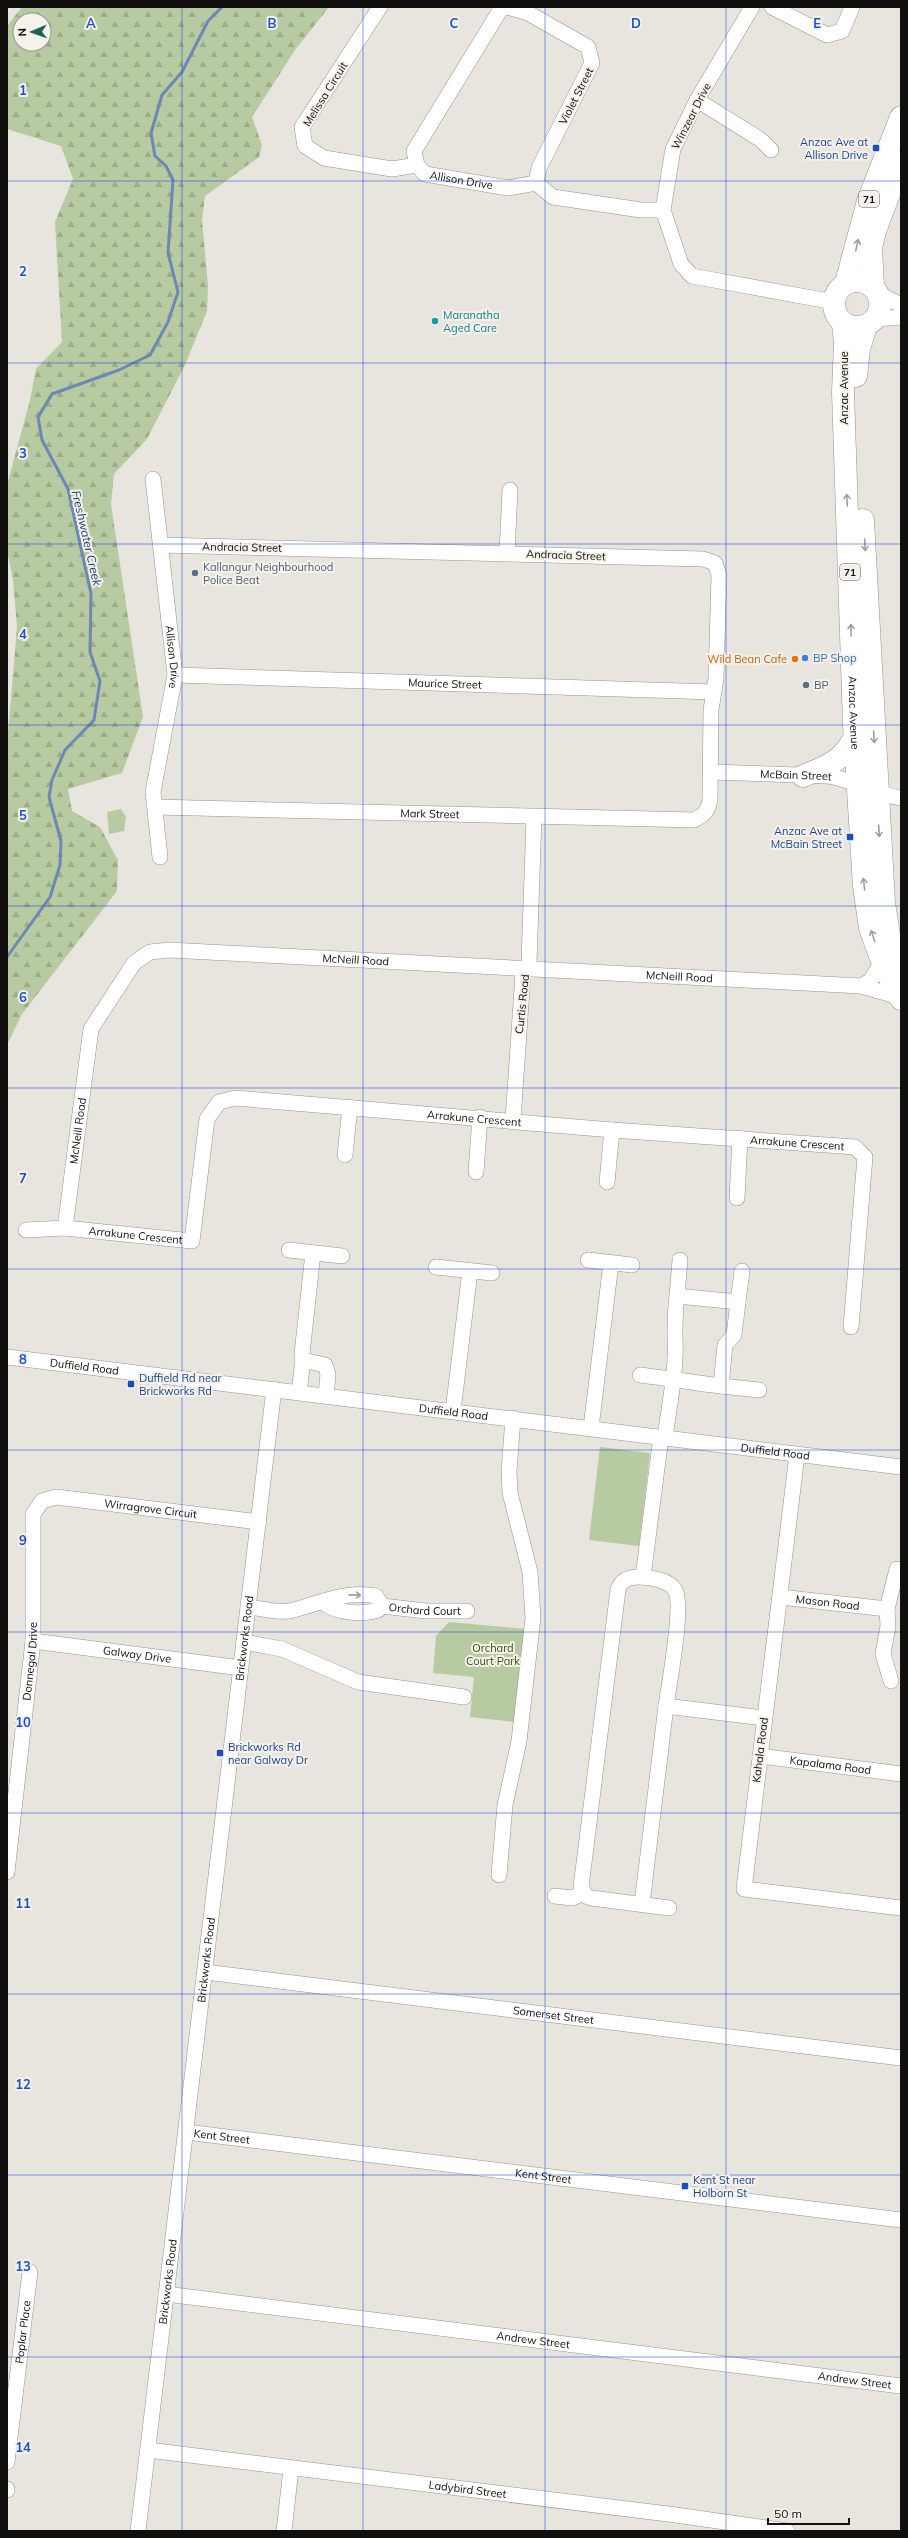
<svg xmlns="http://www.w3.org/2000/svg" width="908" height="2538" font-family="Mulish,sans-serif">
  <defs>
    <pattern id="forest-firs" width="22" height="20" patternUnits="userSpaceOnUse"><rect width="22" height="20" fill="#b7caa1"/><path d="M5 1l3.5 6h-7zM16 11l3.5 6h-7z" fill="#9cac89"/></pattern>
  </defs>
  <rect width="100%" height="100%" fill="#e8e4de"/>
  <!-- green -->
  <path fill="#b7caa1" d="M121 809 126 817 124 831 109 834 107 812Z
    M600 1447 650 1453 639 1546 589 1540Z
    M449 1622 525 1629 514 1722 470 1717 474 1677 433 1673 436 1636Z"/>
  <!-- forest -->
  <path fill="url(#forest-firs)" fill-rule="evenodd" d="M22 7H329L295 50 252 117 262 145 259 157 205 196 202 220 208 286 207 311 185 365 147 439 114 474 111 504 143 717 122 773 68 789 72 811 100 827 118 860 117 891 22 1014 7 1045V745L17 627 13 580 7 550V485L30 400 36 369 62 342 55 222 73 179 61 146 7 129V26ZM20 20H44V44H20Z"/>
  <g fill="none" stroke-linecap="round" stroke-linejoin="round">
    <!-- stream -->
    <path stroke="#6e87b5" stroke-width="3" d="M7 957 50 897 60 865 61 841 49 797 52 780 65 750 94 720 100 681 90 652 91 594 68 489 42 440 38 417 52 394 119 370 150 355 168 322 178 292 168 253 173 180 166 166 155 156 151 133 162 95 182 72 208 21 222 7"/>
    <!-- minor casing -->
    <g stroke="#97938e" stroke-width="16">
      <g id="minor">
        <path d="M380 7 302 127 305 146 324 158 392 169 417 165"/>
        <path id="s1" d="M502 7 414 151 417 165 425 174 508 188 536 183 553 197 641 210H663"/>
        <path d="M507 7 528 13 588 47 592 63 539 168 536 183"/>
        <path d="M752 7 697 100 673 149 663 210 681 264 692 276 834 302"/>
        <path d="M772 7 827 35 842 31 852 7"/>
        <path d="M697 100 761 140 771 150"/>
        <path d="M879 294 901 305"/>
        <path d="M876 319 901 317"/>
        <path id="s2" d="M153 479 175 675 153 792 160 857"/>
        <path d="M507 553 510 490"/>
        <path id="s3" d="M175 675 714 692"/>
        <path id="s4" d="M712 772 828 776C855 780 875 795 901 798"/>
        <path id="s5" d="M155 807 694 820C704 815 708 811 710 800L711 710 716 678 719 575 715 563 703 559 161 545"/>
        <path d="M861 986 870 981 882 962"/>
        <path d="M513 1120 523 974 529 963 534 817"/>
        <path d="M345 1155 350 1107"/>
        <path d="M476 1172 480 1117"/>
        <path d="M607 1182 612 1130"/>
        <path d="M737 1198 740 1138"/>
        <path id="s6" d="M65 1228 91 1029 134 963 150 952 169 950 861 986 900 997"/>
        <path id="s7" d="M26 1230 65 1228 192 1241 207 1119 219 1102 235 1098 612 1130 855 1147 865 1157 851 1327"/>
        <path d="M289 1250 342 1256"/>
        <path d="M313 1253 302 1354 303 1360 325 1365 328 1374 326 1395"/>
        <path d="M588 1260 632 1265"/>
        <path d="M436 1267 492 1273"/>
        <path d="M677 1296 680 1260"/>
        <path d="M738 1302 742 1271"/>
        <path id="s8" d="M7 1357 901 1467"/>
        <path d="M640 1375C667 1378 694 1383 721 1386L725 1345 734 1335 738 1302 677 1296C675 1310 675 1322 675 1336 677 1370 669 1405 665 1438"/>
        <path d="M721 1386 759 1390"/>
        <path d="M299 1392 303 1360"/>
        <path d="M453 1411 470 1271"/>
        <path d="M591 1428 611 1263"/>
        <path d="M797 1455 744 1889 901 1908"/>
        <path d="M643 1577 661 1437"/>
        <path id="s9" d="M780 1597 887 1609 888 1626 883 1654 891 1681"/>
        <path d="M324 1603C337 1613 362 1615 378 1610L382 1606"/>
        <path id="s10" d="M382 1606 426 1611H467"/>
        <path d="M248 1607C261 1608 277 1613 289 1611 319 1604 343 1590 376 1596L382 1606"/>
        <path d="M887 1609 897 1569"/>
        <path id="s11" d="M33 1641 241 1668"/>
        <path d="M244 1642 282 1649 358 1682 464 1697"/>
        <path d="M666 1706C669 1685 684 1604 675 1590 669 1580 650 1577 639 1577 628 1577 621 1580 618 1590L581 1887 586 1896 591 1898 669 1908"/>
        <path id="s12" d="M760 1756 901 1774"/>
        <path id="s13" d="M7 1872 33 1641V1514L42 1501 56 1497 259 1522"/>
        <path d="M499 1875 505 1805 519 1741 533 1618 530 1572 510 1493 509 1471 513 1418"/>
        <path d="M555 1896 572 1898 584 1893"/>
        <path d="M642 1904 666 1706 764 1718"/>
        <path id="s14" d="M205 1972 901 2058"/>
        <path id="s15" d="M186 2132 901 2220"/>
        <path id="s16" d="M166 2294 901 2386"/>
        <path id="s17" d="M148 2450 676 2515 787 2531"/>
        <path id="s18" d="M7 2462 30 2272"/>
        <path d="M7 2489V2490"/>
        <path id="s19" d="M138 2531 274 1389"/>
        <path d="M284 2531 291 2469"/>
      </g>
    </g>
    <!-- highway casing -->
    <g stroke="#97938e" stroke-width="23">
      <g id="highway">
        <circle cx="857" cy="304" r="23"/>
        <path d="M846 283 868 201 901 117"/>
        <path d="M873 286 871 248 875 231 901 162"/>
        <path id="s20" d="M843 323 845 343 843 392 854 725 864 886 870 928 875 942 886 971 901 999"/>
        <path d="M856 376 859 349 866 326"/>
        <path d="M863 520 884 903 889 935 900 967"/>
        <path d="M803 776C828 766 841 762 855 737"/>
      </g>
    </g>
    <!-- minor -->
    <use href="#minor" stroke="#fff" stroke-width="15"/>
    <!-- highway -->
    <use href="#highway" stroke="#fff" stroke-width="22"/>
  </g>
  <!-- one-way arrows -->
  <defs><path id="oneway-shaft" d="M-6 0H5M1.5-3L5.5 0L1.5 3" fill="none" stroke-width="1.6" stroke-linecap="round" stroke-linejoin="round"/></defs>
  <g stroke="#9f9f9e">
    <use href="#oneway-shaft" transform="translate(857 245) rotate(-78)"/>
    <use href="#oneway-shaft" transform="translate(847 500) rotate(-93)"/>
    <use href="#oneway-shaft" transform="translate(865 545) rotate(87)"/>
    <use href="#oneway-shaft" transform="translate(851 630) rotate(-91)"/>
    <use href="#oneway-shaft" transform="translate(874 737) rotate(87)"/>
    <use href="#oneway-shaft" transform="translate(879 831) rotate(87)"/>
    <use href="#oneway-shaft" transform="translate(864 884) rotate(-96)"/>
    <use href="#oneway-shaft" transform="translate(873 936) rotate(-108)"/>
    <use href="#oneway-shaft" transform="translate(355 1595) rotate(1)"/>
  </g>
  <!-- grid -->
  <path fill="none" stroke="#1d4ed8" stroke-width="1" stroke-opacity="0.55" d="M182 7V2531M363 7V2531M545 7V2531M726 7V2531M7 181H901M7 363H901M7 544H901M7 725H901M7 906H901M7 1088H901M7 1269H901M7 1450H901M7 1632H901M7 1813H901M7 1994H901M7 2175H901M7 2357H901"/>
  <!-- markers -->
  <g fill="#1a4fb4" stroke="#f5f1eb" stroke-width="1.5">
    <rect x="872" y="144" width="8" height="8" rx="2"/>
    <rect x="846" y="833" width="8" height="8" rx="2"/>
    <rect x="127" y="1380" width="8" height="8" rx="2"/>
    <rect x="216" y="1749" width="8" height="8" rx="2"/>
    <rect x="681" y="2182" width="8" height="8" rx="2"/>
  </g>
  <circle fill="#0f9aa8" stroke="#f5f1eb" stroke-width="1.5" cx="435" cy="321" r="4"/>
  <g fill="#5c6f8a" stroke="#f5f1eb" stroke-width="1.5">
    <circle cx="195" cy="573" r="4"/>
    <circle cx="806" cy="685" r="4"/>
  </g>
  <circle fill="#3f7fe0" stroke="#f5f1eb" stroke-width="1.5" cx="805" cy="658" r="4"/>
  <circle fill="#e8710a" stroke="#f5f1eb" stroke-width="1.5" cx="795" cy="659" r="4"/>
  <g text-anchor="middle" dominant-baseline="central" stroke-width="4" stroke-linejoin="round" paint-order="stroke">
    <!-- shield labels -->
    <g fill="#f5f1eb" stroke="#555350" stroke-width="1">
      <rect x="859" y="191" width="20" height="16" rx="3"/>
      <rect x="840" y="564" width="20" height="16" rx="3"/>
    </g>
    <g font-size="10" font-weight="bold" fill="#100f0d">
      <text x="869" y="199">71</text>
      <text x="850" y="572">71</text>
    </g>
    <!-- street labels -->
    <g font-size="11" fill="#100f0d" stroke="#f5f1eb">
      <text transform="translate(325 94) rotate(-58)">Melissa Circuit</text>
      <text transform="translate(576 96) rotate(-63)">Violet Street</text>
      <text transform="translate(691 116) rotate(-63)">Winzear Drive</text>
      <text stroke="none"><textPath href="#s1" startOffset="232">Allison Drive</textPath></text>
      <text transform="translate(844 388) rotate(-90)">Anzac Avenue</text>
      <text transform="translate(242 547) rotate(1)">Andracia Street</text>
      <text transform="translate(566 555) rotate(2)">Andracia Street</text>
      <text stroke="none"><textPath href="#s2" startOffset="179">Allison Drive</textPath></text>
      <text stroke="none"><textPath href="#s3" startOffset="270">Maurice Street</textPath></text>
      <text stroke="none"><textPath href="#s20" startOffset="390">Anzac Avenue</textPath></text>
      <text stroke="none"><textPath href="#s4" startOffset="84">McBain Street</textPath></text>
      <text stroke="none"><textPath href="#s5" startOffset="275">Mark Street</textPath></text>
      <text stroke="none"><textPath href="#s6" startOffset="505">McNeill Road</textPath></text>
      <text stroke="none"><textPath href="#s6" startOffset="829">McNeill Road</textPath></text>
      <text transform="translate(522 1004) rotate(-84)">Curtis Road</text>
      <text stroke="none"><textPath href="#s7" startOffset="567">Arrakune Crescent</textPath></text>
      <text stroke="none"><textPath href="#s6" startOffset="98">McNeill Road</textPath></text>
      <text stroke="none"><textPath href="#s7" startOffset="891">Arrakune Crescent</textPath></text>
      <text stroke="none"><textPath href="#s7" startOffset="110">Arrakune Crescent</textPath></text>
      <text stroke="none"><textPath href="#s8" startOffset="78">Duffield Road</textPath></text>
      <text stroke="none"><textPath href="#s8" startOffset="450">Duffield Road</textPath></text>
      <text stroke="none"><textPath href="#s8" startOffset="774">Duffield Road</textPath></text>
      <text stroke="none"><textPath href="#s13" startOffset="485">Wirragrove Circuit</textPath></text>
      <text stroke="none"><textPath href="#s9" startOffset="48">Mason Road</textPath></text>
      <text stroke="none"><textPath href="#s10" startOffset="43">Orchard Court</textPath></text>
      <text stroke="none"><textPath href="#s19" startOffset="899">Brickworks Road</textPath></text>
      <text stroke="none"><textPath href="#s11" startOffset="105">Galway Drive</textPath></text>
      <text stroke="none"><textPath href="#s13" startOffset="212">Donnegal Drive</textPath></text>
      <text transform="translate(760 1750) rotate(-83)">Kahala Road</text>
      <text stroke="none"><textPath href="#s12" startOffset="71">Kapalama Road</textPath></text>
      <text stroke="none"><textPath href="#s19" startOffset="575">Brickworks Road</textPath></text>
      <text stroke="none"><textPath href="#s14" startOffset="351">Somerset Street</textPath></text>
      <text stroke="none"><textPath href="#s15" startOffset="36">Kent Street</textPath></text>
      <text stroke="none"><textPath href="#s15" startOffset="360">Kent Street</textPath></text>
      <text stroke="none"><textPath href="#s19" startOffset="251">Brickworks Road</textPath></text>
      <text stroke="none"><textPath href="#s18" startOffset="131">Poplar Place</textPath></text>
      <text stroke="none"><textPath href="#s16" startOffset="370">Andrew Street</textPath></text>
      <text stroke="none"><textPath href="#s16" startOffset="694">Andrew Street</textPath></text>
      <text stroke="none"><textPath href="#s17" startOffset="322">Ladybird Street</textPath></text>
    </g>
    <!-- transit labels -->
    <g font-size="11" fill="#164399" stroke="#f5f1eb" text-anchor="start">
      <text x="868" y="142" text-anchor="end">Anzac Ave at<tspan x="868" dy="13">Allison Drive</tspan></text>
      <text x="842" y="831" text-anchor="end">Anzac Ave at<tspan x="842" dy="13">McBain Street</tspan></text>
      <text x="139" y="1378">Duffield Rd near<tspan x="139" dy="13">Brickworks Rd</tspan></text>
      <text x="228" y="1747">Brickworks Rd<tspan x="228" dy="13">near Galway Dr</tspan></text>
      <text x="693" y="2180">Kent St near<tspan x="693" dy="13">Holborn St</tspan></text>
    </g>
    <!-- culture labels -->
    <g font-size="11" fill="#0d838f" stroke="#f5f1eb" text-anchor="start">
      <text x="443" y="315">Maranatha<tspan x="443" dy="13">Aged Care</tspan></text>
    </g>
    <!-- service labels -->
    <g font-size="11" fill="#4e5e75" stroke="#f5f1eb" text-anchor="start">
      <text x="203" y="567">Kallangur Neighbourhood<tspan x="203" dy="13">Police Beat</tspan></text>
      <text x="814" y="685">BP</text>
    </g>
    <!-- shop labels -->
    <g font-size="11" fill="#366cbe" stroke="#f5f1eb" text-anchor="start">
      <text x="813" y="658">BP Shop</text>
    </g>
    <!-- food labels -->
    <g font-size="11" fill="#c56008" stroke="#f5f1eb" text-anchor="end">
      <text x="787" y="659">Wild Bean Cafe</text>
    </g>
    <!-- park labels -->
    <g font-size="11" fill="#395400" stroke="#f5f1eb">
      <text x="493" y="1648">Orchard<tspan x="493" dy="13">Court Park</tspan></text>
    </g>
    <!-- water labels -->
    <g font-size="12" font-style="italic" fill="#24437e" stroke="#f5f1eb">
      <text transform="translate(87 538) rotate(77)">Freshwater Creek</text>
    </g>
  </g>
  <g font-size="13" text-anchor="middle" font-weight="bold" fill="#1d4ed8" stroke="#f5f1eb" stroke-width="4" stroke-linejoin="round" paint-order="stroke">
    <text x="91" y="28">A</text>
    <text x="272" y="28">B</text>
    <text x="454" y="28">C</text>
    <text x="636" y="28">D</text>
    <text x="817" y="28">E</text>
    <text x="23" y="95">1</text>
    <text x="23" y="276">2</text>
    <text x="23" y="458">3</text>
    <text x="23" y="639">4</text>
    <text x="23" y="820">5</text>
    <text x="23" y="1002">6</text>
    <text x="23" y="1183">7</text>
    <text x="23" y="1364">8</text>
    <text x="23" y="1545">9</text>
    <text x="23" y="1727">10</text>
    <text x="23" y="1908">11</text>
    <text x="23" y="2089">12</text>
    <text x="23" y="2271">13</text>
    <text x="23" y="2452">14</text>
  </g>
  <!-- border -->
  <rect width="908" height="2538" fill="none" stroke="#100f0d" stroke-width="16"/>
  <!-- north arrow -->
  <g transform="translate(32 32) rotate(268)"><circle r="19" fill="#f5f1eb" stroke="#999792"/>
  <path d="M0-3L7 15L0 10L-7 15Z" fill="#1c6357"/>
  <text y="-6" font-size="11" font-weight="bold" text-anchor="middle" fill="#100f0d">N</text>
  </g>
  <!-- scale -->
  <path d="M768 2518v6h81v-6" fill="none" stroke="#100f0d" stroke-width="2"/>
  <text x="774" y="2518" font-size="12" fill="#100f0d" stroke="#f5f1eb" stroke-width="3" paint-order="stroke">50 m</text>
</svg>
